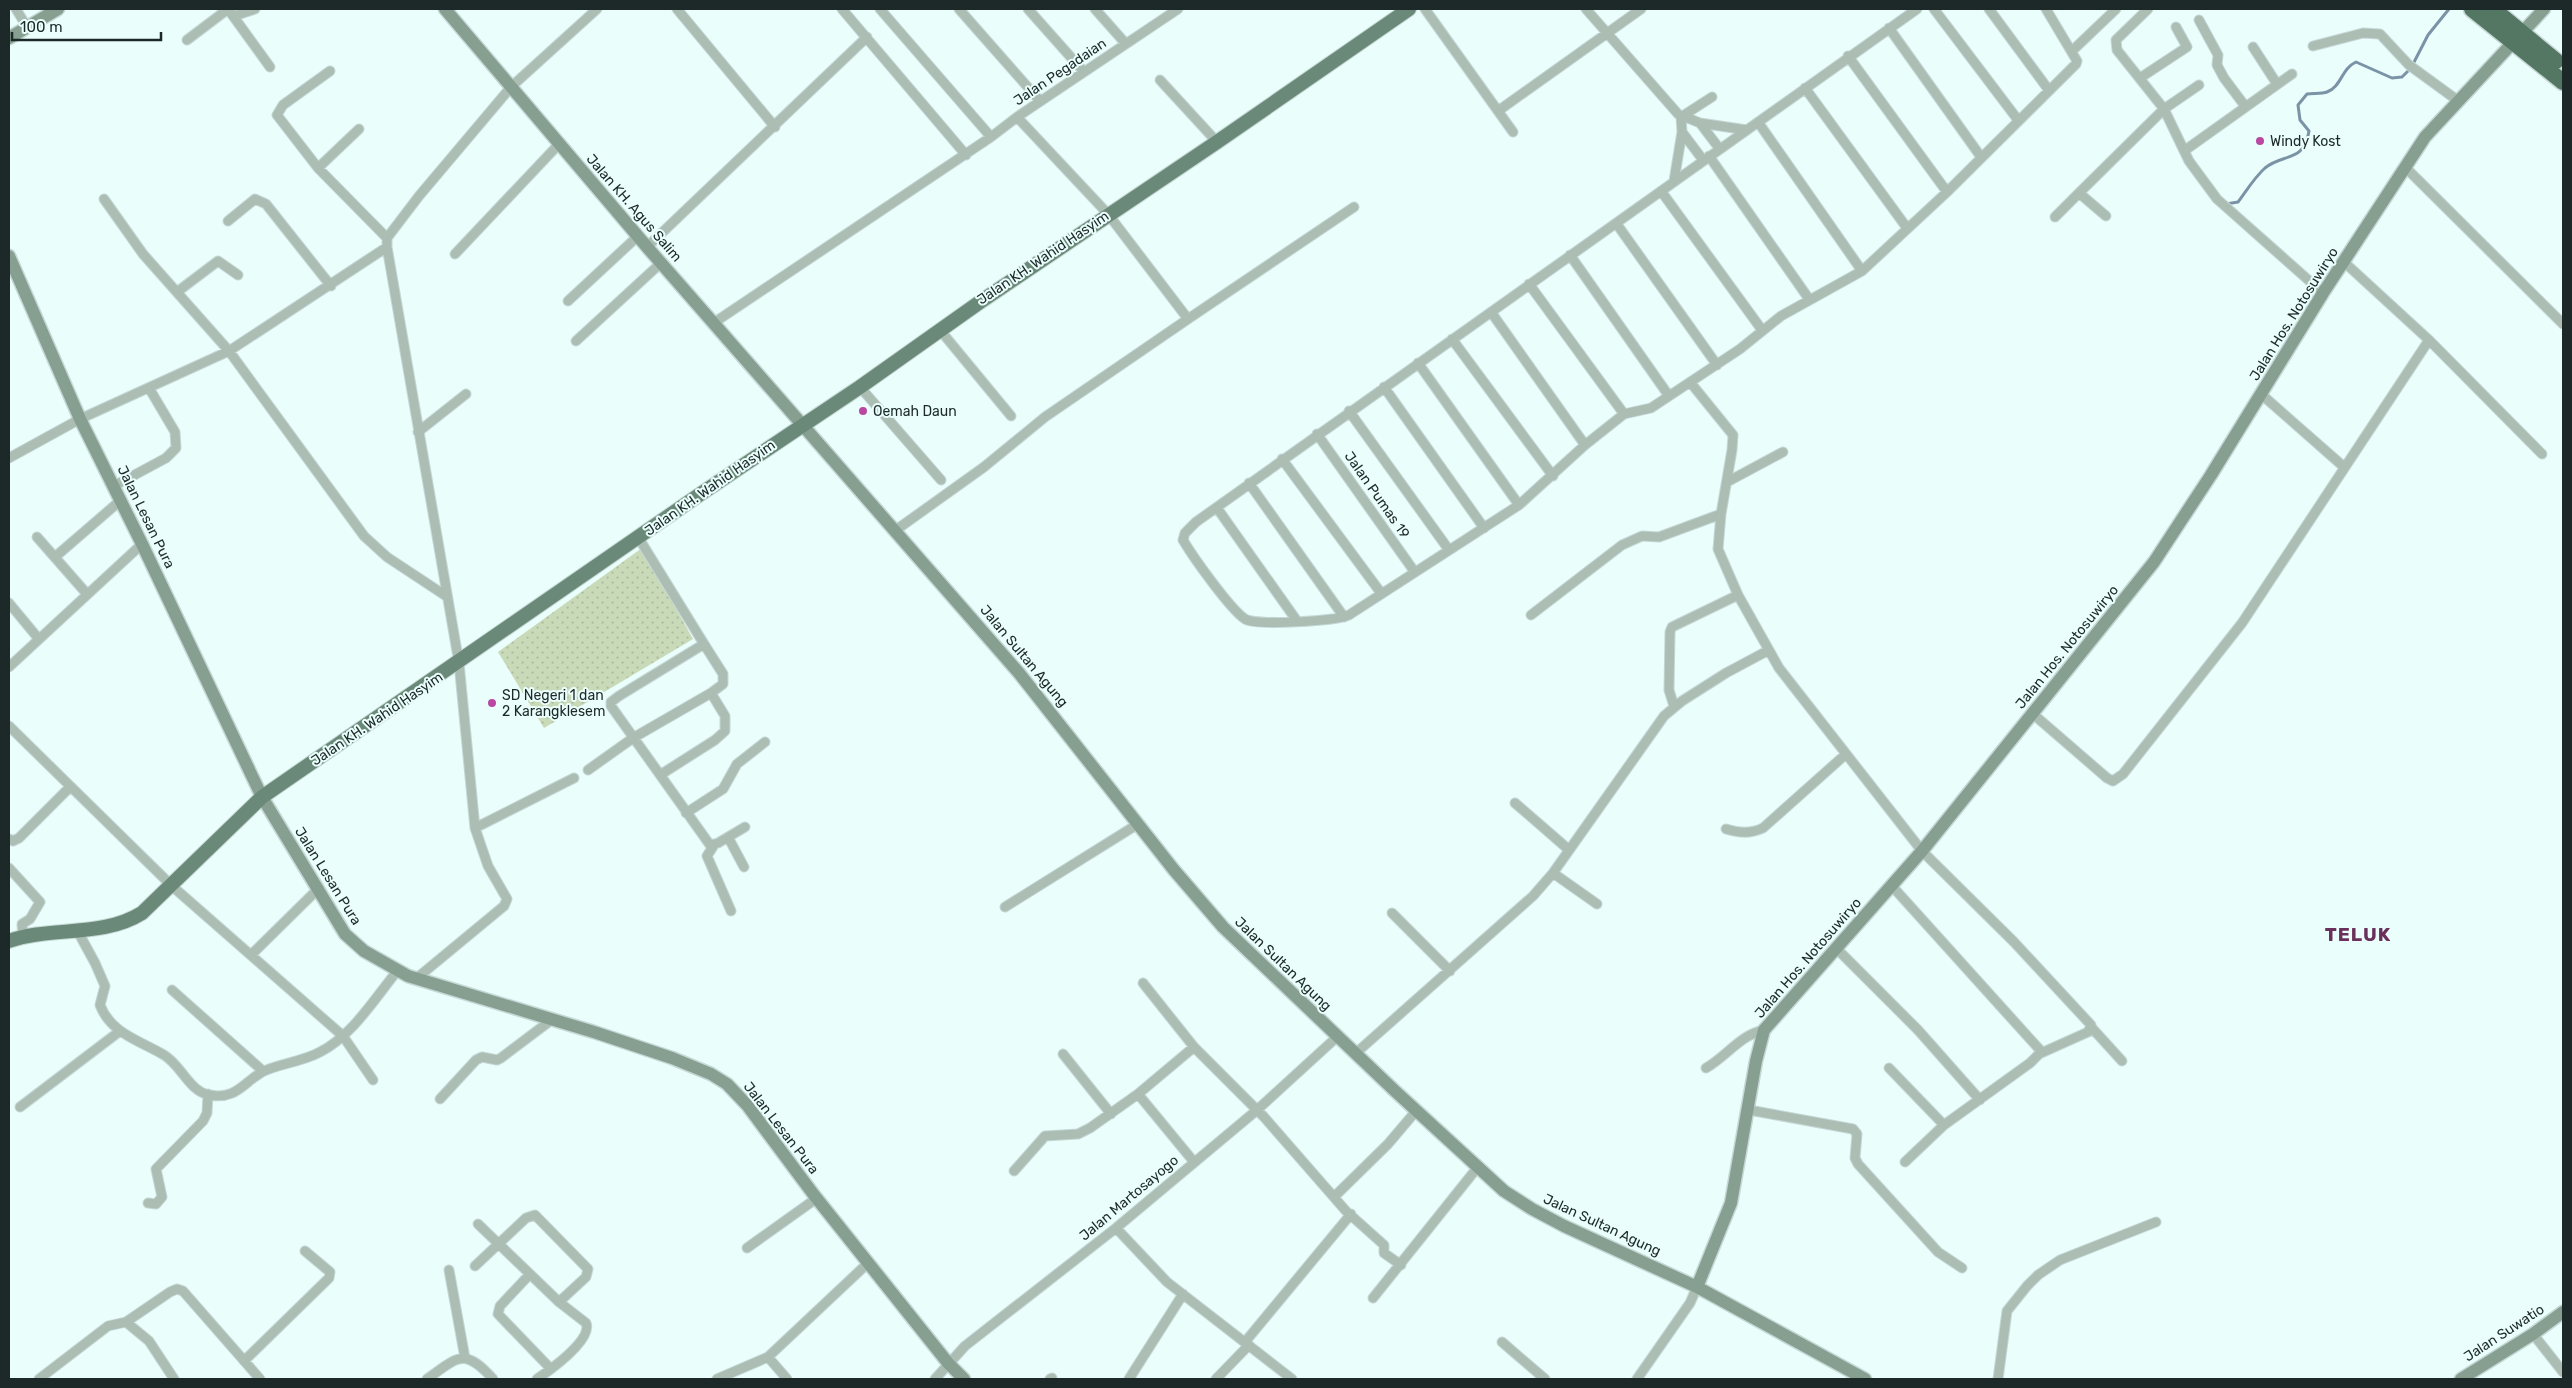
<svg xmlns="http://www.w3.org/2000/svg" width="2572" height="1388" font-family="Rubik,sans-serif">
  <defs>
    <pattern id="grass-dots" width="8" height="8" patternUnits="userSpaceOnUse" patternTransform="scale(1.25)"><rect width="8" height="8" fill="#c9dab9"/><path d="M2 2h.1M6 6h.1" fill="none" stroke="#acbb9f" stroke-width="1.8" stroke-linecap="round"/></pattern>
  </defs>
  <rect width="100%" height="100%" fill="#eafefc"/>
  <!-- grass -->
  <path fill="url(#grass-dots)" d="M642 548 693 639 544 728 498 652Z"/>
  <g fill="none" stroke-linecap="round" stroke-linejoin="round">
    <!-- stream -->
    <path stroke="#7b93a7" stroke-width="3" d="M2226 204 2238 202C2247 190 2254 178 2265 168 2283 153 2304 163 2309 131L2300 120 2298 105 2307 94C2313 93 2322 94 2327 92 2342 86 2341 69 2356 62L2392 78 2402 77 2411 68 2428 35 2449 9"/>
    <!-- street casing -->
    <g stroke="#c5d8d6" stroke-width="11">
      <path id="street" d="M16 9 27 27
        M677 9 775 127
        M842 9 966 155
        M880 9 991 137 1017 117
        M959 9 1040 101
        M1028 9 1084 72
        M1095 9 1126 44
        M1178 9 1017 117 1108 214 1188 319 1354 207
        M1425 9 1513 132
        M1586 9 1678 114 1700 123 1719 148
        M1917 9 1196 522 1185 533 1183 540C1193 557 1230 609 1245 619 1257 626 1336 621 1349 615L1519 505 1585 445 1624 414 1651 408 1740 349 1781 316 1862 271 1947 192 2076 64 2077 61 2046 9
        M1934 9 2018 120
        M1989 9 2048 89
        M2148 9 2116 40 2117 50 2164 109 2189 161 2217 199 2323 293
        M234 16 255 9
        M2199 20 2218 55 2217 65 2224 78 2245 106
        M1889 28 1981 157
        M187 40 228 9 270 67
        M2313 46 2363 33 2380 34 2409 65 2457 100
        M2253 47 2277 84
        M2072 51 2116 9
        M1848 56 1947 192
        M330 71 283 105 277 115 318 168 387 238
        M2140 78 2187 47 2176 27
        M1160 80 1217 142
        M1805 88 1907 228
        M1498 111 1641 9
        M1681 117 1682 132 1703 160
        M1681 117 1712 97
        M1758 122 1862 271
        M1700 123 1747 130
        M2184 151 2292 74
        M1709 156 1809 299
        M2405 167 2563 324
        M318 168 359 129
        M1674 181 1682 132
        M1661 191 1762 330
        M104 199 143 254 229 351 364 536 387 557 446 596
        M2106 216 2079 193 2164 109 2199 85
        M2055 217 2079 193
        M228 221 255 199 266 204 331 286
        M1616 223 1717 365
        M387 247 459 663 475 828 488 866 507 899 504 906 417 978
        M647 247 867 37
        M455 254 559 144
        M1570 255 1669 396
        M2344 262 2429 340 2542 454
        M1529 284 1624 414
        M177 292 218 261 238 275
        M568 301 638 236
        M1491 312 1585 445
        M715 322 991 137
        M940 330 1011 416
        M1452 339 1553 476
        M576 341 662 262
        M1418 363 1519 505
        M1690 382 1733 435 1732 450 1721 514 1718 549 1738 595 1779 668 1922 851 2014 942 2091 1025 2088 1032 2039 1054
        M860 387 941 480
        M1384 387 1484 528
        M2261 394 2344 467
        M1349 411 1449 550
        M418 432 466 394
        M1317 434 1414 571
        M9 458 80 419 229 351 387 247V238L419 196 511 87 597 9
        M1282 459 1381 593
        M1727 482 1783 452
        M1249 483 1344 617
        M114 486 166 458 176 448 175 432 149 388
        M1217 508 1297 621
        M896 530 984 467 1045 417 1188 319
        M37 537 87 594
        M638 537 704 644 619 696 611 702V706L710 845 718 843 745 827
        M55 557 121 500
        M9 603 38 638
        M1531 615 1622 545 1642 536 1659 537 1721 514
        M9 667 142 544
        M1674 706 1669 690 1670 632 1672 627 1738 595
        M2033 714 2107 778 2113 781 2123 774 2242 623 2429 340
        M9 726 172 886 343 1036 373 1080
        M588 770 633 738 711 693 723 684V674L704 644
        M660 775 715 740 725 731V716L711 693
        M1515 803 1568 849
        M686 813 723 789 737 764 765 742
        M475 828 574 778
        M1726 829C1739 833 1750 834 1763 828L1846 754
        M728 837 744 867
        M9 839 13 841 19 838 70 787
        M714 845 707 856 731 911
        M9 868 40 902 30 919 22 924 23 937
        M1553 873 1597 904
        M1892 886 2040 1050 2039 1054 2030 1063 1944 1125 1905 1162
        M1005 907 1138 824
        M1392 913 1450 971
        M77 930 95 963 105 986 100 1005C111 1034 141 1041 164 1055 181 1065 189 1091 209 1095 236 1100 243 1083 262 1072 277 1064 302 1062 320 1052 352 1036 375 998 398 970
        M1836 948 1918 1030 1980 1100
        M251 955 319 888
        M1143 983 1194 1047 1264 1117 1346 1211 1384 1245V1253L1401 1265
        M172 990 263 1071
        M2092 1028 2122 1061
        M1356 1053 1533 896 1553 873 1664 716 1682 701 1726 673 1769 650
        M1063 1054 1111 1114
        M1706 1068C1727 1056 1740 1035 1764 1030
        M1889 1068 1944 1125
        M1138 1094 1194 1162
        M440 1099 476 1060 482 1057 497 1060 501 1058 550 1021
        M20 1107 120 1031
        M1749 1110 1853 1129 1857 1134 1855 1158 1858 1164 1938 1252 1962 1268
        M1014 1171 1045 1136 1078 1134 1090 1128 1138 1094 1194 1047
        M1334 1197 1388 1144 1416 1111
        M148 1203 156 1204 162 1197 156 1169 203 1121 207 1113 208 1094
        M478 1224 559 1302 586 1323C593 1340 550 1370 537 1379
        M1116 1228 1167 1282 1292 1379
        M747 1248 817 1198
        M475 1266 526 1218 535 1215 588 1269 586 1277 559 1302
        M449 1270 465 1358
        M530 1274 500 1306 498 1314 551 1369
        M1373 1298 1477 1168
        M126 1322 170 1292 177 1289 183 1291 260 1379
        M2533 1334 2563 1372
        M1245 1342 1351 1214
        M1502 1342 1545 1379
        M768 1357 868 1263
        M244 1361 329 1278 330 1272 305 1251
        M39 1379 108 1326 126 1322 149 1341 174 1379
        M427 1379C458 1357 464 1347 493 1379
        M717 1379 768 1357 787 1379
        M935 1379 965 1346 1116 1228 1257 1110 1338 1036
        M1050 1379 1052 1378
        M1129 1379 1183 1294
        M1216 1379 1249 1345
        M1637 1379 1690 1303 1697 1287
        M1998 1379 2007 1311 2027 1286 2038 1275 2060 1260 2156 1222"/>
    </g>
    <!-- secondary casing -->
    <g stroke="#c5d8d6" stroke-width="15">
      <path id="secondary" d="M445 9 647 247 1019 673 1174 870 1223 927 1395 1091 1504 1191 1532 1209 1564 1226 1697 1287 1865 1379
        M9 38 58 9
        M9 256 80 419 142 544 262 797 345 934 364 951 408 976 594 1032 672 1058 711 1074 727 1084 747 1105 814 1195 948 1363 964 1379
        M1697 1287 1731 1203 1756 1061 1764 1030 1922 851 2154 562 2211 475 2323 293 2425 137 2544 9
        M2461 1379 2533 1334 2563 1312"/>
    </g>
    <!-- primary casing -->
    <g stroke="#c5d8d6" stroke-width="16">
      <path id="primary" d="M9 941C51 926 102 938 142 913L262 797 699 495 860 387 980 302 1217 142 1409 9"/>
    </g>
    <!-- highway casing -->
    <g stroke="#c5d8d6" stroke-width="19">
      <path id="highway" d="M2472 9 2563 82
        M2493 9 2556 61"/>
    </g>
    <!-- street -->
    <use href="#street" stroke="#acbdb3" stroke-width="9"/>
    <!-- secondary -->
    <use href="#secondary" stroke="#879f91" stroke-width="12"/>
    <!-- primary -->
    <use href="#primary" stroke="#6b8978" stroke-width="14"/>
    <!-- highway -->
    <use href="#highway" stroke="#547763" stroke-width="16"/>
  </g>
  <!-- markers -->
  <g fill="#ba48a2" stroke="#eafefc" stroke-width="2">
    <circle cx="2260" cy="141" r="5"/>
    <circle cx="863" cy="411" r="5"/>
    <circle cx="492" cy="703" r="5"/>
  </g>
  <g text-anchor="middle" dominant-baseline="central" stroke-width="4" stroke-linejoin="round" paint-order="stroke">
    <!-- street labels -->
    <g font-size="14" fill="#1c2928" stroke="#eafefc">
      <text transform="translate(1060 72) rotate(-34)">Jalan Pegadaian</text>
      <text transform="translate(634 208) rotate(49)">Jalan KH. Agus Salim</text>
      <text transform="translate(1043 258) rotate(-34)">Jalan KH. Wahid Hasyim</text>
      <text transform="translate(2294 314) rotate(-58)">Jalan Hos. Notosuwiryo</text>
      <text transform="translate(710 488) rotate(-35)">Jalan KH. Wahid Hasyim</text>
      <text transform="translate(1377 495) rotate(55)">Jalan Pumas 19</text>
      <text transform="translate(146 517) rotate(64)">Jalan Lesan Pura</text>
      <text transform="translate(2067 647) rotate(-51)">Jalan Hos. Notosuwiryo</text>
      <text transform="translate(1024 656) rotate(50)">Jalan Sultan Agung</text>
      <text transform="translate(377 719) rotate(-34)">Jalan KH. Wahid Hasyim</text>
      <text transform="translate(328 876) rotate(58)">Jalan Lesan Pura</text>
      <text transform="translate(1808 958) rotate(-49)">Jalan Hos. Notosuwiryo</text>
      <text transform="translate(1283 964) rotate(44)">Jalan Sultan Agung</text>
      <text transform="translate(781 1128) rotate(52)">Jalan Lesan Pura</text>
      <text transform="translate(1129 1198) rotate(-40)">Jalan Martosayogo</text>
      <text transform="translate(1602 1225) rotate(25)">Jalan Sultan Agung</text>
      <text transform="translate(2504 1333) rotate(-33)">Jalan Suwatio</text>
    </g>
    <!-- poi labels -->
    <g font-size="14" fill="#1c2928" stroke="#eafefc" text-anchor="start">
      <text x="2270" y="141">Windy Kost</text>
      <text x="873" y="411">Oemah Daun</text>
      <text x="502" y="695">SD Negeri 1 dan<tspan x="502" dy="16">2 Karangklesem</tspan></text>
    </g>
    <!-- district labels -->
    <g font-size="19" font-weight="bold" letter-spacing="1" fill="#68305b" stroke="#eafefc">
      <text x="2358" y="934">TELUK</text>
    </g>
  </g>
  <!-- border -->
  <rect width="2572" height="1388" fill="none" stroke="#1c2928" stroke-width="20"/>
  <!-- scale -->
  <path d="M12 32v8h149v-8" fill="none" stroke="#1c2928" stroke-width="2.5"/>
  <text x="20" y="32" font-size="15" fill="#1c2928" stroke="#eafefc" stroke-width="4" paint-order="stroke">100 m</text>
</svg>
